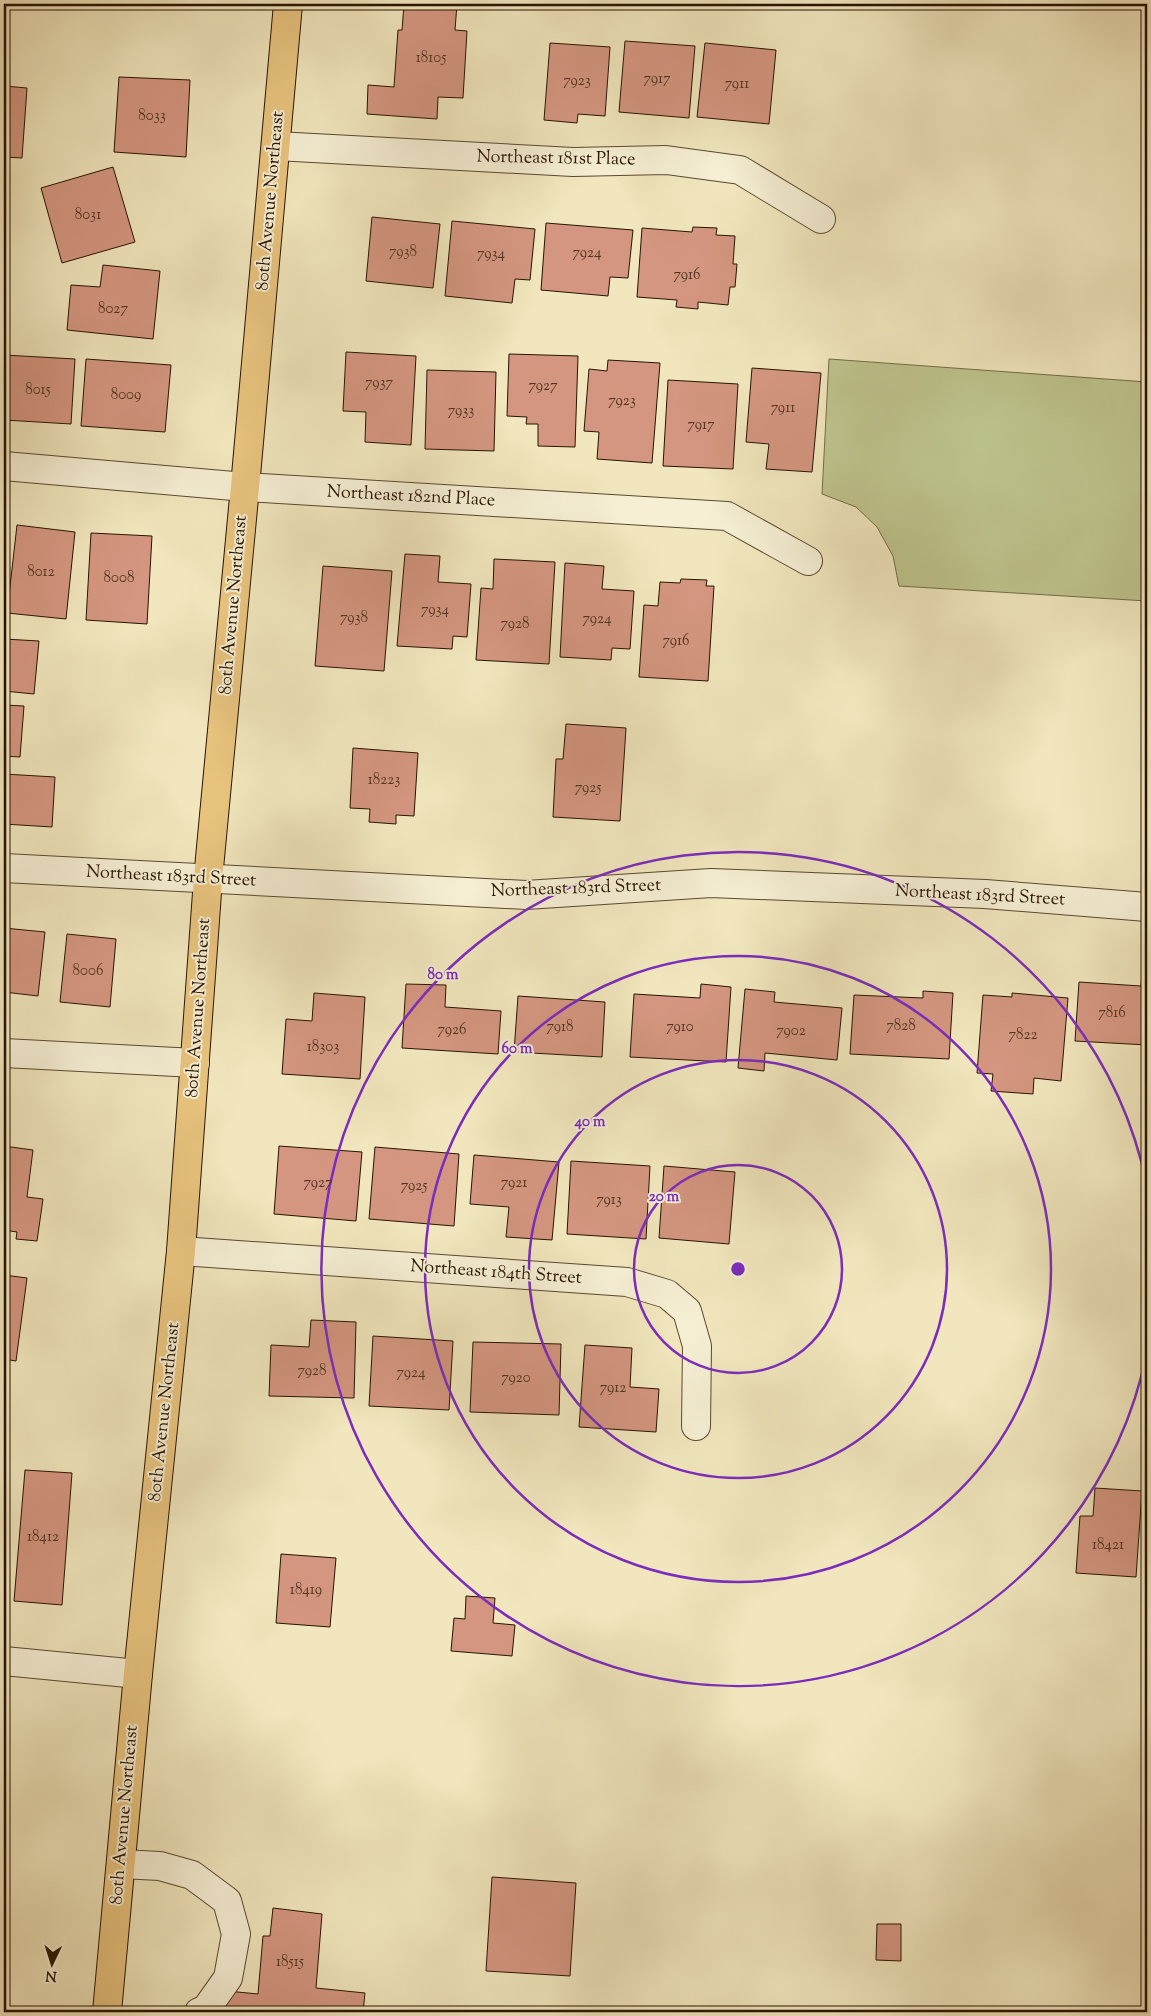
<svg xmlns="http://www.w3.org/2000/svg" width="1151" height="2016" font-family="'Sorts Mill Goudy',serif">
  <rect width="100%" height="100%" fill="#f1e6bd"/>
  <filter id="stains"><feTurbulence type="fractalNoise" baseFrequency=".004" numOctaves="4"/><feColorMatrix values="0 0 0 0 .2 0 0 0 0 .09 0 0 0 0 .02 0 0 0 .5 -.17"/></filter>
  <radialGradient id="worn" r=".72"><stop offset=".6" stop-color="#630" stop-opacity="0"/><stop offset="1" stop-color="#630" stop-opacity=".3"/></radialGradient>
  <!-- green -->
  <path fill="#bec48e" stroke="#726c47" d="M829 359 1147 382V601L899 586 893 556 877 527 856 507 822 494Z"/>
  <!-- building -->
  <path fill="#d49680" stroke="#271300" d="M404 4H457L455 30 467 31 463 98 438 97 437 119 367 114 368 85 394 87 398 30H402Z
    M625 41 695 46 689 118 619 112Z
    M550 43 610 47 605 116 578 114 577 123 544 120Z
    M705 43 776 50 769 124 697 117Z
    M119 77 190 80 186 157 114 152Z
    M4 86 27 88 22 158 4 157Z
    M113 167 135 242 62 263 41 188Z
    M372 217 440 224 433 288 366 281Z
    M452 221 535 229 530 280 515 279 512 303 445 296Z
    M546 223 633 230 628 278 610 277 608 296 541 290Z
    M693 227 717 228 716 235 735 236 733 264H737L735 287H730L728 305 698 302V309L676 307 677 300 637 297 642 228 692 232Z
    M103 265 160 271 153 339 67 330 71 285 100 287Z
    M346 352 416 356 411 445 365 442 366 412 343 411Z
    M509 354 578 356 575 447 538 446V424H526L527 417 507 416Z
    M4 355 75 359 71 424 4 420Z
    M86 359 171 365 165 432 81 426Z
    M608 360 660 363 652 463 597 459 599 432 584 431 589 369 607 371Z
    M752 368 821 373 812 472 766 469 769 444 746 442Z
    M427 370 496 372 494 451 425 449Z
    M668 380 738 384 733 469 663 466Z
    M17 525 75 532 66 619 7 613Z
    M91 533 152 536 147 624 86 620Z
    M405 554 440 556 438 582 471 584 467 637 453 636 452 649 397 646Z
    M494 559 555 562 549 664 476 660 481 588 493 589Z
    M565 563 604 566 602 589 634 591 630 649 612 648 611 660 560 657Z
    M323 566 392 571 384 671 315 666Z
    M681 579 707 580 706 586H714L708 681 639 677 644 605 658 606 660 582 680 583Z
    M4 639 39 641 34 694 4 691Z
    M4 705 24 706 20 757 4 756Z
    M566 724 626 728 620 821 553 817 556 759H563Z
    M353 748 418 753 414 816 396 815V824L369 822 370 809 350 808Z
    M4 774 55 777 52 827 4 824Z
    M4 928 45 932 38 996 4 992Z
    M67 934 116 939 110 1007 60 1002Z
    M1142 973H1147V1045L1075 1041 1079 982 1141 986Z
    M406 984 446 985 445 1007 501 1011 498 1054 402 1048Z
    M701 984 731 987 726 1062 630 1057 634 994 700 998Z
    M745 989 775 992 774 1002 842 1008 837 1060 765 1053 764 1071 738 1068Z
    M923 991 953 993 949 1059 850 1054 854 995 923 998Z
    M314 993 365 997 360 1079 282 1074 286 1019 312 1021Z
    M1012 993 1068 998 1061 1081 1034 1078 1033 1094 991 1091 993 1074 977 1073 983 995 1012 997Z
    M518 996 605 1002 602 1057 514 1052Z
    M4 1146 33 1150 27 1197 43 1199 37 1241 16 1239 17 1232 4 1230Z
    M279 1146 362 1152 356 1221 274 1214Z
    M375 1147 459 1154 454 1226 369 1219Z
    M474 1155 559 1162 552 1240 506 1237 509 1207 470 1204Z
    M571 1161 650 1166 646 1239 567 1234Z
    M664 1166 735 1172 729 1244 659 1238Z
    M4 1275 27 1278 16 1361 4 1359Z
    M311 1320 356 1322 354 1398 269 1396 271 1345 309 1347Z
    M373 1336 453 1341 449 1410 369 1406Z
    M473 1342 561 1344 559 1415 470 1412Z
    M585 1345 632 1348 630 1387 659 1389 656 1432 579 1427Z
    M25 1470 72 1473 62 1605 14 1601Z
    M1095 1488 1142 1491 1136 1577 1076 1573 1080 1516H1093Z
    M281 1554 336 1558 330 1627 276 1623Z
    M466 1596 495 1598 493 1623 515 1625 512 1656 451 1651 454 1618 465 1619Z
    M492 1877 576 1883 570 1976 486 1971Z
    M273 1908 322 1914 316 1988 365 1993 363 2012H225L227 1991 258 1994 263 1936H270Z
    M877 1924H901V1961L876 1960Z"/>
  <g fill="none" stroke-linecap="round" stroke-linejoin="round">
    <!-- minor casing -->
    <g stroke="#5a482f" stroke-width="30">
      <path id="minor" d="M276 146 573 162 666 160 740 170 821 219
        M4 466 245 487 727 516 808 561
        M4 868 526 895 711 883 985 894 1147 907
        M4 1053 195 1063
        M181 1251 627 1282 667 1294 687 1311 697 1346 696 1426
        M4 1661 138 1674
        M121 1864 160 1866 192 1875 227 1901 236 1934 228 1978 206 2009 199 2012"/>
    </g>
    <!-- major casing -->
    <g stroke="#271300" stroke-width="30">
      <path id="major" d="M107 2012 138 1674 181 1251 208 879 245 487 288 4"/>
    </g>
    <!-- minor -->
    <use href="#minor" stroke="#f6efd4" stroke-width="28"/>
    <!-- major -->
    <use href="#major" stroke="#e8c37e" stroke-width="28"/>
  </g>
  <!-- distance rings -->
  <g fill="none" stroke="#7b2cbf" stroke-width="2.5">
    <circle cx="738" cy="1269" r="104"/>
    <circle cx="738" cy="1269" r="209"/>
    <circle cx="738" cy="1269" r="313"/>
    <path d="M1147 1352A417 417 0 1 1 1147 1186"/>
  </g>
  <g text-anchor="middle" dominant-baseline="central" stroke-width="4" stroke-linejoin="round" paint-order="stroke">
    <!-- number labels -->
    <g font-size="15" fill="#523420">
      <text x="431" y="58">18105</text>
      <text x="657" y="79">7917</text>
      <text x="577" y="81">7923</text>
      <text x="737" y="84">7911</text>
      <text x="152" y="116">8033</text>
      <text x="88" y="215">8031</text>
      <text x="403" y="252">7938</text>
      <text x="587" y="253">7924</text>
      <text x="491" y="254">7934</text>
      <text x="687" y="275">7916</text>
      <text x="113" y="309">8027</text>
      <text x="379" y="383">7937</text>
      <text x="543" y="386">7927</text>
      <text x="38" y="390">8015</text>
      <text x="126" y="395">8009</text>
      <text x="622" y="401">7923</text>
      <text x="783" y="408">7911</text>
      <text x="461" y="411">7933</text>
      <text x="701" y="425">7917</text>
      <text x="41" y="572">8012</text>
      <text x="119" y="578">8008</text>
      <text x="435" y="610">7934</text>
      <text x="354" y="618">7938</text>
      <text x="597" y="619">7924</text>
      <text x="515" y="624">7928</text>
      <text x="676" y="641">7916</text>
      <text x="384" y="780">18223</text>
      <text x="588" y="788">7925</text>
      <text x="88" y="971">8006</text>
      <text x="1112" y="1013">7816</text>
      <text x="901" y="1026">7828</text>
      <text x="560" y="1027">7918</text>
      <text x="680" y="1027">7910</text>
      <text x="452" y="1030">7926</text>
      <text x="791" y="1031">7902</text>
      <text x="1023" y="1035">7822</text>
      <text x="323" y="1047">18303</text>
      <text x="318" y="1183">7927</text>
      <text x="514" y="1183">7921</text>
      <text x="414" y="1186">7925</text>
      <text x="609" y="1200">7913</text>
      <text x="312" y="1371">7928</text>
      <text x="411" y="1373">7924</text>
      <text x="516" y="1378">7920</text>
      <text x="613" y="1388">7912</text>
      <text x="43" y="1537">18412</text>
      <text x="1108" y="1545">18421</text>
      <text x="306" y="1590">18419</text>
      <text x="290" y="1962">18515</text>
    </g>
    <!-- street labels -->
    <g font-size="18" fill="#271300" stroke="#f6efd4">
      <text transform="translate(556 159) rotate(1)">Northeast 181st Place</text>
      <text transform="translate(271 201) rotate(-85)">80th Avenue Northeast</text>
      <text transform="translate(411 497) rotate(3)">Northeast 182nd Place</text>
      <text transform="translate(234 605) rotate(-85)">80th Avenue Northeast</text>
      <text transform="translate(171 877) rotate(3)">Northeast 183rd Street</text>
      <text transform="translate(576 889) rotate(-2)">Northeast 183rd Street</text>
      <text transform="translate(980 896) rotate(3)">Northeast 183rd Street</text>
      <text transform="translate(199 1008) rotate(-86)">80th Avenue Northeast</text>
      <text transform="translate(496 1273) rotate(4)">Northeast 184th Street</text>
      <text transform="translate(165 1412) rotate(-84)">80th Avenue Northeast</text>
      <text transform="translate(125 1815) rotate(-85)">80th Avenue Northeast</text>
    </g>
  </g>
  <circle cx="738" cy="1269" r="8" fill="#7b2cbf" stroke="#f6efd4" stroke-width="2.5"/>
  <g font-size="15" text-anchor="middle" font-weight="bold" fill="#7b2cbf" stroke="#f6efd4" stroke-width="4" stroke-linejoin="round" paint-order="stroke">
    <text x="443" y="979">80 m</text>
    <text x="517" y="1053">60 m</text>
    <text x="590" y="1126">40 m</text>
    <text x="664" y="1201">20 m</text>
  </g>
  <!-- margin -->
  <rect width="1151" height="2016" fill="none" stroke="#f1e6bd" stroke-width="20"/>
  <rect x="5" y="5" width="1141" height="2006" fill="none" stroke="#271300" stroke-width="2.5"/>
  <rect x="10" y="10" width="1131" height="1996" fill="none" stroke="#271300"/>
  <!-- north arrow -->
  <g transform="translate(52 1964) rotate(184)" stroke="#f6efd4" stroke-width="4" paint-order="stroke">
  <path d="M0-4L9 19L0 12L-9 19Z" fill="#271300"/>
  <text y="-8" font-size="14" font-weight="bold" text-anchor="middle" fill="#271300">N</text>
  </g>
  <rect width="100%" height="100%" filter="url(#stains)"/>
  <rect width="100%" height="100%" fill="url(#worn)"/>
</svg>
